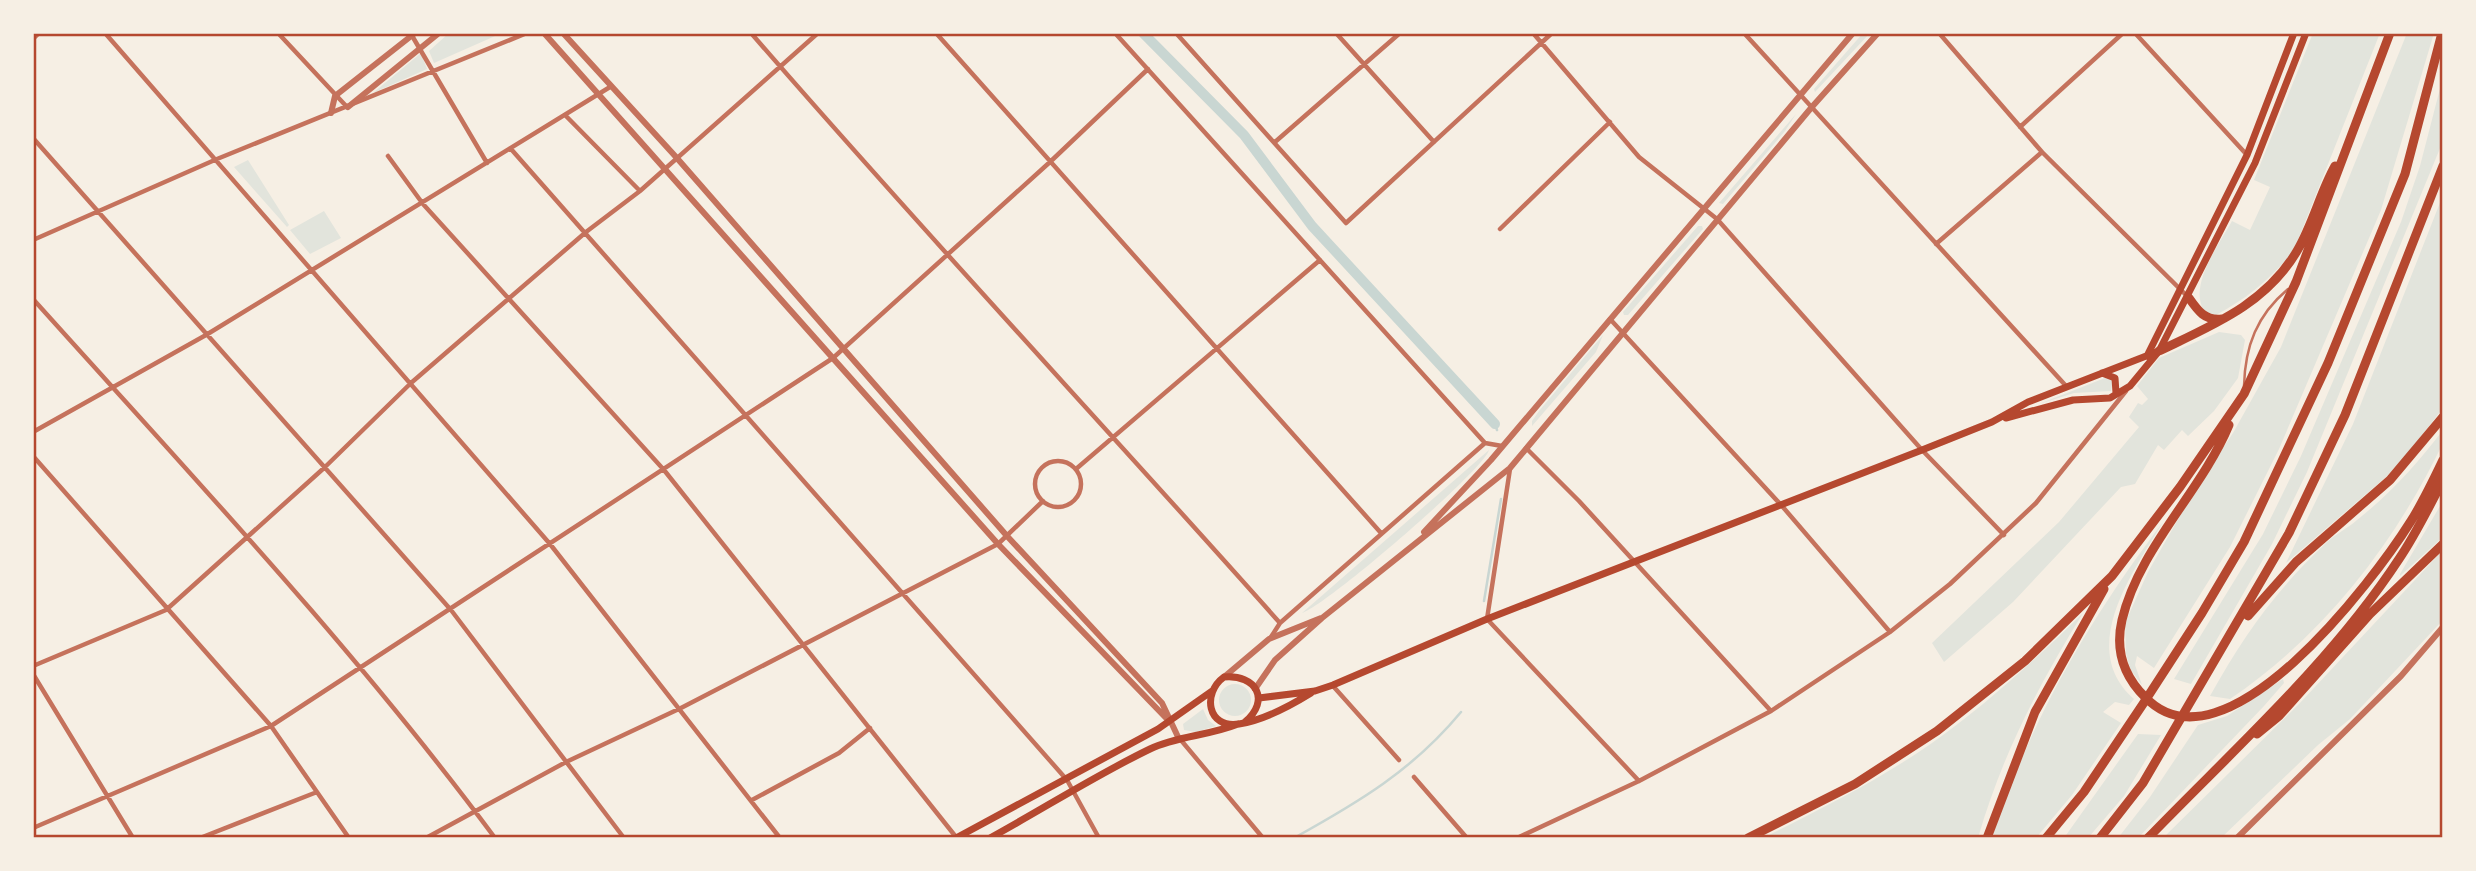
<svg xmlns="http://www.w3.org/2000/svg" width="2476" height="871" font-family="Cabin,sans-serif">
  <rect width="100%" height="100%" fill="#f6efe4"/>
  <!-- green -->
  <path fill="#e2e4dc" d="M449 33H502L434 63 429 51Z
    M1863 33H1870L1815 92 1814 89Z
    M2313 33H2380L2294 250C2271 279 2248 298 2216 315L2205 313C2187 286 2219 245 2232 221L2250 230 2270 187 2254 180Z
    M2407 33H2434L2381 210 2279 449 2230 547 2154 668 2137 656 2135 665 2142 685 2130 669 2126 653 2125 623 2148 572 2197 486 2233 433 2281 347Z
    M421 53 427 69 373 93Z
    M2443 77V141L2307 472 2272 544 2191 684 2174 679 2263 534 2301 456 2401 222 2420 166Z
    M1796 114 1785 131 1723 204 1719 203Z
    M248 160 289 225 287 227 234 167Z
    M2443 195V408L2409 452 2386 477 2286 563 2353 424Z
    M324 211 341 238 310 254 290 230Z
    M1698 226H1702L1703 229 1628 315H1624L1623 312Z
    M2219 332 2241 335 2245 340 2238 378 2214 411 2188 436 2182 430 2164 450 2158 445 2135 484 2121 487 2013 602 1944 662 1932 643 2059 522 2139 427 2129 417 2138 403 2142 405 2148 399 2137 386 2159 358Z
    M1603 335 1596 352 1532 426V421L1539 411Z
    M2105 378 2113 380 2111 391 2074 393 2039 404Z
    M2443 430V443C2394 545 2323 636 2230 699L2210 696C2244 635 2276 590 2327 542 2336 534 2348 528 2357 520 2390 494 2418 463 2443 430Z
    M1489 450C1485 469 1326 606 1302 613Z
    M2443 501V537L2400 576V574Z
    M2163 522C2134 571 2076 648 2134 699L2129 705 2115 702 2103 712 2121 723 2072 795 2036 838H1992C2030 720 2089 620 2163 522Z
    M2443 550V620L2350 719 2318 745 2221 838H2163L2299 704Z
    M2083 613C2038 686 2002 755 1978 838H1763C1821 809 1879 780 1932 743 1987 704 2036 659 2083 613Z
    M2283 679 2284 683 2264 706 2138 838H2118L2150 797 2198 725 2227 716Z
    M1219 700a16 16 0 1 1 32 0a16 16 0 1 1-32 0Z
    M1203 709 1208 720 1216 726 1196 732 1184 730 1183 724Z
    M2138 734 2161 735 2124 796 2088 838H2064Z"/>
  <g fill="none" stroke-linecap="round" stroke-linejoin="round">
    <!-- stream -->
    <path stroke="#c9d6d2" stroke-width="2.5" d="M1495 424 1497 430
      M1484 601 1501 499
      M1294 838C1359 802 1413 770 1461 712"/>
    <!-- canal -->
    <path stroke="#c9d6d2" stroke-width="10" d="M1143 33 1244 135 1312 226 1495 424"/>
    <!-- service -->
    <path stroke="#c5725c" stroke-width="2.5" d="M2244 386C2245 346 2257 315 2288 289"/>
    <!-- minor -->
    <path stroke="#c5725c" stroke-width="4.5" d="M105 33 550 544 780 838
      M278 33 347 107
      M751 33C924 233 1105 426 1280 623
      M936 33 1381 533
      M1115 33 1485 443
      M1176 33 1346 223 1552 33
      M1336 33 1434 142
      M1533 33 1639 157 1717 219 1922 450 2004 535
      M1744 33 2067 387
      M1939 33 2042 152 2188 297
      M2135 33 2247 155
      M411 34 487 163
      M33 39 39 33
      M566 116 640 191
      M2020 127 2123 33
      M33 138 451 610 624 838
      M1275 142 1400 33
      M511 149 1067 780 1099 838
      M388 156 423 204 664 470 956 837
      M1500 229 1610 122
      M33 240 217 159 527 33
      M1936 244 2042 152
      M33 299C191 475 354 648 495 838
      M1610 319 1782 506 1890 632
      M33 432 206 335 610 87
      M1485 443 1502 446
      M1526 448 1579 501 1771 711
      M33 456 271 726 349 838
      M1035 484a23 23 0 1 1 46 0a23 23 0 1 1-46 0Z
      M1076 469 1320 260
      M1510 469 1487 619 1639 781
      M1271 637 1280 623 1485 443
      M33 666 166 610 324 468 411 383 586 232 640 191 818 33
      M33 674 133 838
      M1333 686 1399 760
      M1180 739 1263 838
      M1414 777 1467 838
      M752 800 839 753 870 728
      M33 828 271 726 833 358 1050 162 1148 69
      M200 838 317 792
      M426 838 566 762 681 708 998 544 1043 501
      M1517 838 1639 781 1771 711 1890 632 1950 584 2036 503 2126 391"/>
    <!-- tertiary -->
    <path stroke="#c5725c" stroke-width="6" d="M544 33 998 544 1168 720
      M563 33 676 157 1007 536 1162 703 1179 739
      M348 107 439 33
      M331 113 335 96 415 33
      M1424 532 1491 460 1853 33
      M1224 677 1269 639 1321 618
      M1255 689 1275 660 1322 618 1510 468 1811 108 1878 33
      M2237 838 2401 676 2443 627"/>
    <!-- secondary -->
    <path stroke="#b5482f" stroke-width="7" d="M2147 356 2247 155 2294 33
      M2102 373 2115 378 2116 393
      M2006 418 2073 400 2110 398 2130 386 2159 351 2255 163 2306 33
      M1259 698 1315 691 1333 685 1487 619 1922 450 1992 422 2028 402 2159 351
      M1245 722C1271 700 1256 674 1224 677 1202 693 1207 729 1239 724 1265 720 1290 706 1311 693
      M956 838 1158 729 1212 691
      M990 838C1043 809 1096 775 1150 749 1177 736 1208 736 1238 724"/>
    <!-- motorway -->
    <path stroke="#b5482f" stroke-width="9" d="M2189 298C2198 311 2205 321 2222 319
      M2159 351C2213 325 2266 304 2297 251 2313 224 2320 193 2335 166
      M2229 425C2201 492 2139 548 2122 620 2115 650 2124 676 2145 697 2224 780 2374 580 2411 521 2423 502 2433 481 2443 460
      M2248 616 2296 562 2390 480 2443 417
      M2257 734 2279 716 2370 614 2443 544
      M1748 838 1855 784 1937 731 2025 661 2112 576 2180 487 2244 394 2296 282 2390 33
      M1987 838 2035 712 2104 589
      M2046 838 2084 792 2143 704 2202 613 2244 542 2328 363 2405 174 2442 33
      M2100 838 2143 783 2289 533 2345 415 2443 166
      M2148 838C2234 749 2330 664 2399 559 2416 534 2429 507 2443 480"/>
  </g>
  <!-- border -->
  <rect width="2476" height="871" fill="none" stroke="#f6efe4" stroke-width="70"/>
  <rect x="35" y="35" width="2406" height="801" fill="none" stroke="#b5482f" stroke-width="2.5"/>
</svg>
